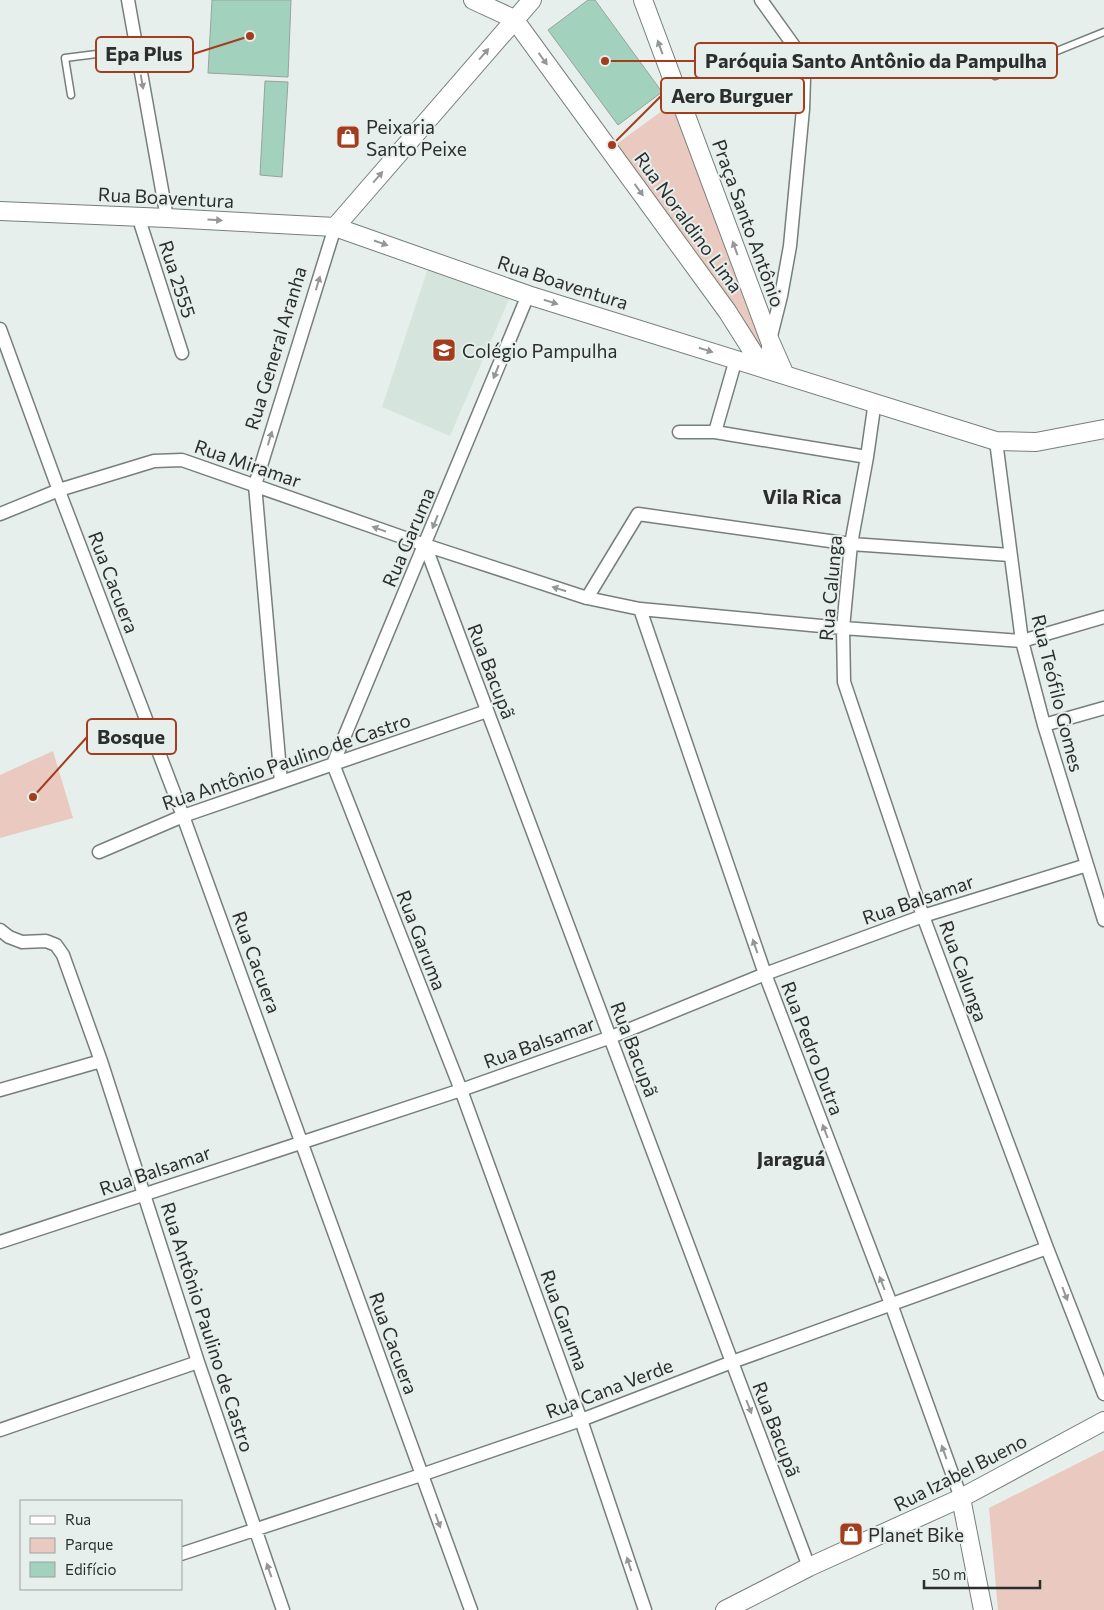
<svg xmlns="http://www.w3.org/2000/svg" width="1104" height="1610" font-family="Commissioner,sans-serif">
  <rect width="100%" height="100%" fill="#e6efeb"/>
  <!-- built -->
  <path fill="#d5e5de" d="M429 265 512 292 450 436 382 407Z"/>
  <!-- green -->
  <path fill="#eac9c0" d="M674 102 766 356 614 146Z
    M53 751 73 818 0 838V775Z
    M1104 1450V1610H998L989 1508Z"/>
  <!-- building -->
  <path fill="#a2d2be" stroke="#99a19e" d="M212 0H291L288 77 208 73Z
    M588 0H595L662 92 618 125 548 30Z
    M265 81 288 82 282 177 260 175Z"/>
  <g fill="none" stroke-linecap="round" stroke-linejoin="round">
    <!-- lane casing -->
    <g stroke="#777f7b" stroke-width="9">
      <path id="lane" d="M995 76 1104 32
        M71 95 65 58 136 49"/>
    </g>
    <!-- street casing -->
    <g stroke="#777f7b" stroke-width="15">
      <path id="street" d="M128 0 167 218
        M761 0 794 46 804 79 803 109 790 246 781 296 763 368
        M138 216 182 353
        M528 295 333 764 461 1090 581 1420 645 1610
        M0 329 62 499 183 816 471 1610
        M875 401 867 457 851 544 843 628 844 682 923 916 1047 1248 1104 1394
        M679 432H715L867 457
        M715 432 736 359
        M996 441 1022 641 1044 725 1104 920
        M0 514 59 490 154 461 182 460 425 545 587 598 640 609 843 628 1022 641 1104 617
        M425 545 809 1567
        M587 598 638 514 851 544 1010 555
        M640 609 765 974 891 1304 961 1498
        M1044 725 1104 708
        M281 782 255 485 335 227
        M99 852 183 816 487 711
        M0 930 9 937 22 942 46 941 56 945 63 955 101 1061 198 1362 283 1610
        M0 1090 101 1061
        M0 1242 461 1090 611 1037 765 974 923 916 1087 865
        M0 1430 198 1362
        M181 1554 421 1475 581 1420 732 1362 1047 1248"/>
    </g>
    <!-- secondary casing -->
    <g stroke="#777f7b" stroke-width="20">
      <path id="secondary" d="M473 0 514 19 727 311 763 368
        M643 0 770 341 785 375
        M0 211 167 218 335 227 528 295 996 441 1036 442 1104 429
        M335 227 532 0
        M961 1498 983 1610
        M725 1610 809 1567 961 1498 1104 1421"/>
    </g>
    <!-- lane -->
    <use href="#lane" stroke="#fff" stroke-width="6"/>
    <!-- street -->
    <use href="#street" stroke="#fff" stroke-width="12"/>
    <!-- secondary -->
    <use href="#secondary" stroke="#fff" stroke-width="18"/>
  </g>
  <!-- one-way arrows -->
  <defs><path id="oneway-solid" d="M-6-.8H1V-3.2L6.5 0L1 3.2V.8H-6Z" transform="scale(1.25)"/></defs>
  <g fill="#959696">
    <use href="#oneway-solid" transform="translate(660 47) rotate(-110)"/>
    <use href="#oneway-solid" transform="translate(484 54) rotate(-49)"/>
    <use href="#oneway-solid" transform="translate(543 59) rotate(54)"/>
    <use href="#oneway-solid" transform="translate(142 82) rotate(80)"/>
    <use href="#oneway-solid" transform="translate(378 177) rotate(-49)"/>
    <use href="#oneway-solid" transform="translate(639 190) rotate(54)"/>
    <use href="#oneway-solid" transform="translate(215 220) rotate(3)"/>
    <use href="#oneway-solid" transform="translate(381 243) rotate(19)"/>
    <use href="#oneway-solid" transform="translate(735 248) rotate(-110)"/>
    <use href="#oneway-solid" transform="translate(318 283) rotate(-73)"/>
    <use href="#oneway-solid" transform="translate(551 302) rotate(17)"/>
    <use href="#oneway-solid" transform="translate(706 350) rotate(17)"/>
    <use href="#oneway-solid" transform="translate(496 372) rotate(112)"/>
    <use href="#oneway-solid" transform="translate(270 438) rotate(-73)"/>
    <use href="#oneway-solid" transform="translate(435 522) rotate(112)"/>
    <use href="#oneway-solid" transform="translate(379 529) rotate(-160)"/>
    <use href="#oneway-solid" transform="translate(559 589) rotate(-162)"/>
    <use href="#oneway-solid" transform="translate(755 946) rotate(-109)"/>
    <use href="#oneway-solid" transform="translate(825 1131) rotate(-111)"/>
    <use href="#oneway-solid" transform="translate(882 1283) rotate(-111)"/>
    <use href="#oneway-solid" transform="translate(1065 1294) rotate(69)"/>
    <use href="#oneway-solid" transform="translate(749 1407) rotate(69)"/>
    <use href="#oneway-solid" transform="translate(944 1452) rotate(-110)"/>
    <use href="#oneway-solid" transform="translate(438 1521) rotate(70)"/>
    <use href="#oneway-solid" transform="translate(629 1564) rotate(-108)"/>
    <use href="#oneway-solid" transform="translate(269 1570) rotate(-109)"/>
  </g>
  <!-- icons -->
  <defs>
    <g id="shop-square" transform="scale(1.25)"><rect x="-9" y="-9" width="18" height="18" rx="4" fill="#a43c1e" stroke="#e6efeb"/><path d="M-5-2.5h2.3a2.7 3.5 0 0 1 5.4 0H5L5.5 6h-11ZM-1.5-2.5h3a1.5 2.3 0 0 0-3 0Z" fill="#fff"/></g>
    <g id="school-square" transform="scale(1.25)"><rect x="-9" y="-9" width="18" height="18" rx="4" fill="#a43c1e" stroke="#e6efeb"/><path d="M0-5L7-2L0 1L-7-2ZM-4 1L0 2.5L4 1V4Q0 6-4 4Z" fill="#fff"/></g>
  </defs>
  <g fill-rule="evenodd">
    <use href="#shop-square" x="348" y="137"/>
    <use href="#school-square" x="444" y="350"/>
    <use href="#shop-square" x="851" y="1534"/>
  </g>
  <g text-anchor="middle" dominant-baseline="central" stroke-width="4" stroke-linejoin="round" paint-order="stroke">
    <!-- poi labels -->
    <g font-size="19" fill="#2b2e2d" stroke="#e6efeb" text-anchor="start">
      <text x="366" y="126">Peixaria<tspan x="366" dy="22">Santo Peixe</tspan></text>
      <text x="462" y="350">Colégio Pampulha</text>
      <text x="868" y="1534">Planet Bike</text>
    </g>
    <!-- street labels -->
    <g font-size="19" fill="#2b2e2d" stroke="#e6efeb">
      <text transform="translate(166 197) rotate(3)">Rua Boaventura</text>
      <text transform="translate(689 222) rotate(54)">Rua Noraldino Lima</text>
      <text transform="translate(749 223) rotate(70)">Praça Santo Antônio</text>
      <text transform="translate(178 279) rotate(72)">Rua 2555</text>
      <text transform="translate(563 282) rotate(18)">Rua Boaventura</text>
      <text transform="translate(275 348) rotate(-73)">Rua General Aranha</text>
      <text transform="translate(248 463) rotate(19)">Rua Miramar</text>
      <text transform="translate(408 537) rotate(-67)">Rua Garuma</text>
      <text transform="translate(114 582) rotate(69)">Rua Cacuera</text>
      <text transform="translate(830 588) rotate(-85)">Rua Calunga</text>
      <text transform="translate(492 671) rotate(69)">Rua Bacupã</text>
      <text transform="translate(1058 693) rotate(76)">Rua Teófilo Gomes</text>
      <text transform="translate(286 761) rotate(-19)">Rua Antônio Paulino de Castro</text>
      <text transform="translate(918 899) rotate(-19)">Rua Balsamar</text>
      <text transform="translate(422 940) rotate(69)">Rua Garuma</text>
      <text transform="translate(257 962) rotate(70)">Rua Cacuera</text>
      <text transform="translate(964 971) rotate(70)">Rua Calunga</text>
      <text transform="translate(539 1042) rotate(-20)">Rua Balsamar</text>
      <text transform="translate(813 1048) rotate(69)">Rua Pedro Dutra</text>
      <text transform="translate(635 1049) rotate(69)">Rua Bacupã</text>
      <text transform="translate(155 1170) rotate(-19)">Rua Balsamar</text>
      <text transform="translate(565 1320) rotate(70)">Rua Garuma</text>
      <text transform="translate(208 1327) rotate(72)">Rua Antônio Paulino de Castro</text>
      <text transform="translate(394 1343) rotate(70)">Rua Cacuera</text>
      <text transform="translate(609 1388) rotate(-21)">Rua Cana Verde</text>
      <text transform="translate(777 1429) rotate(69)">Rua Bacupã</text>
      <text transform="translate(960 1472) rotate(-27)">Rua Izabel Bueno</text>
    </g>
    <!-- neighbourhood labels -->
    <g font-size="20" font-weight="bold" fill="#2b2e2d" stroke="#e6efeb">
      <text x="802" y="496">Vila Rica</text>
      <text x="791" y="1158">Jaraguá</text>
    </g>
  </g>
  <!-- callouts -->
  <path fill="none" stroke="#a43c1e" stroke-width="2" d="M250 36L193 54M605 61L695 61M612 145L661 96M33 797L87 737"/>
  <g fill="#a43c1e" stroke="#e6efeb" stroke-width="2">
    <circle cx="250" cy="36" r="5"/>
    <circle cx="605" cy="61" r="5"/>
    <circle cx="612" cy="145" r="5"/>
    <circle cx="33" cy="797" r="5"/>
  </g>
  <g fill="#e6efeb" stroke="#a43c1e" stroke-width="2">
    <rect x="96" y="37" width="97" height="35" rx="5"/>
    <rect x="695" y="43" width="362" height="35" rx="5"/>
    <rect x="661" y="78" width="143" height="35" rx="5"/>
    <rect x="87" y="719" width="89" height="35" rx="5"/>
  </g>
  <g font-size="20" text-anchor="middle" font-weight="bold" fill="#2b2e2d">
    <text x="144" y="61">Epa Plus</text>
    <text x="876" y="68">Paróquia Santo Antônio da Pampulha</text>
    <text x="732" y="103">Aero Burguer</text>
    <text x="131" y="744">Bosque</text>
  </g>
  <!-- legend -->
  <rect x="20" y="1500" width="162" height="90" fill="#e6efeb" stroke="#9ba29f"/>
  <rect x="30" y="1516" width="25" height="8" fill="#ffffff" stroke="#9ba29f"/>
  <text x="65" y="1525" font-size="15" fill="#2b2e2d">Rua</text>
  <rect x="30" y="1538" width="25" height="15" fill="#eac9c0" stroke="#9ba29f"/>
  <text x="65" y="1550" font-size="15" fill="#2b2e2d">Parque</text>
  <rect x="30" y="1562" width="25" height="15" fill="#a2d2be" stroke="#9ba29f"/>
  <text x="65" y="1575" font-size="15" fill="#2b2e2d">Edifício</text>
  <!-- scale -->
  <path d="M924 1580v8h116v-8" fill="none" stroke="#2b2e2d" stroke-width="2.5"/>
  <text x="932" y="1580" font-size="15" fill="#2b2e2d" stroke="#e6efeb" stroke-width="4" paint-order="stroke">50 m</text>
</svg>
